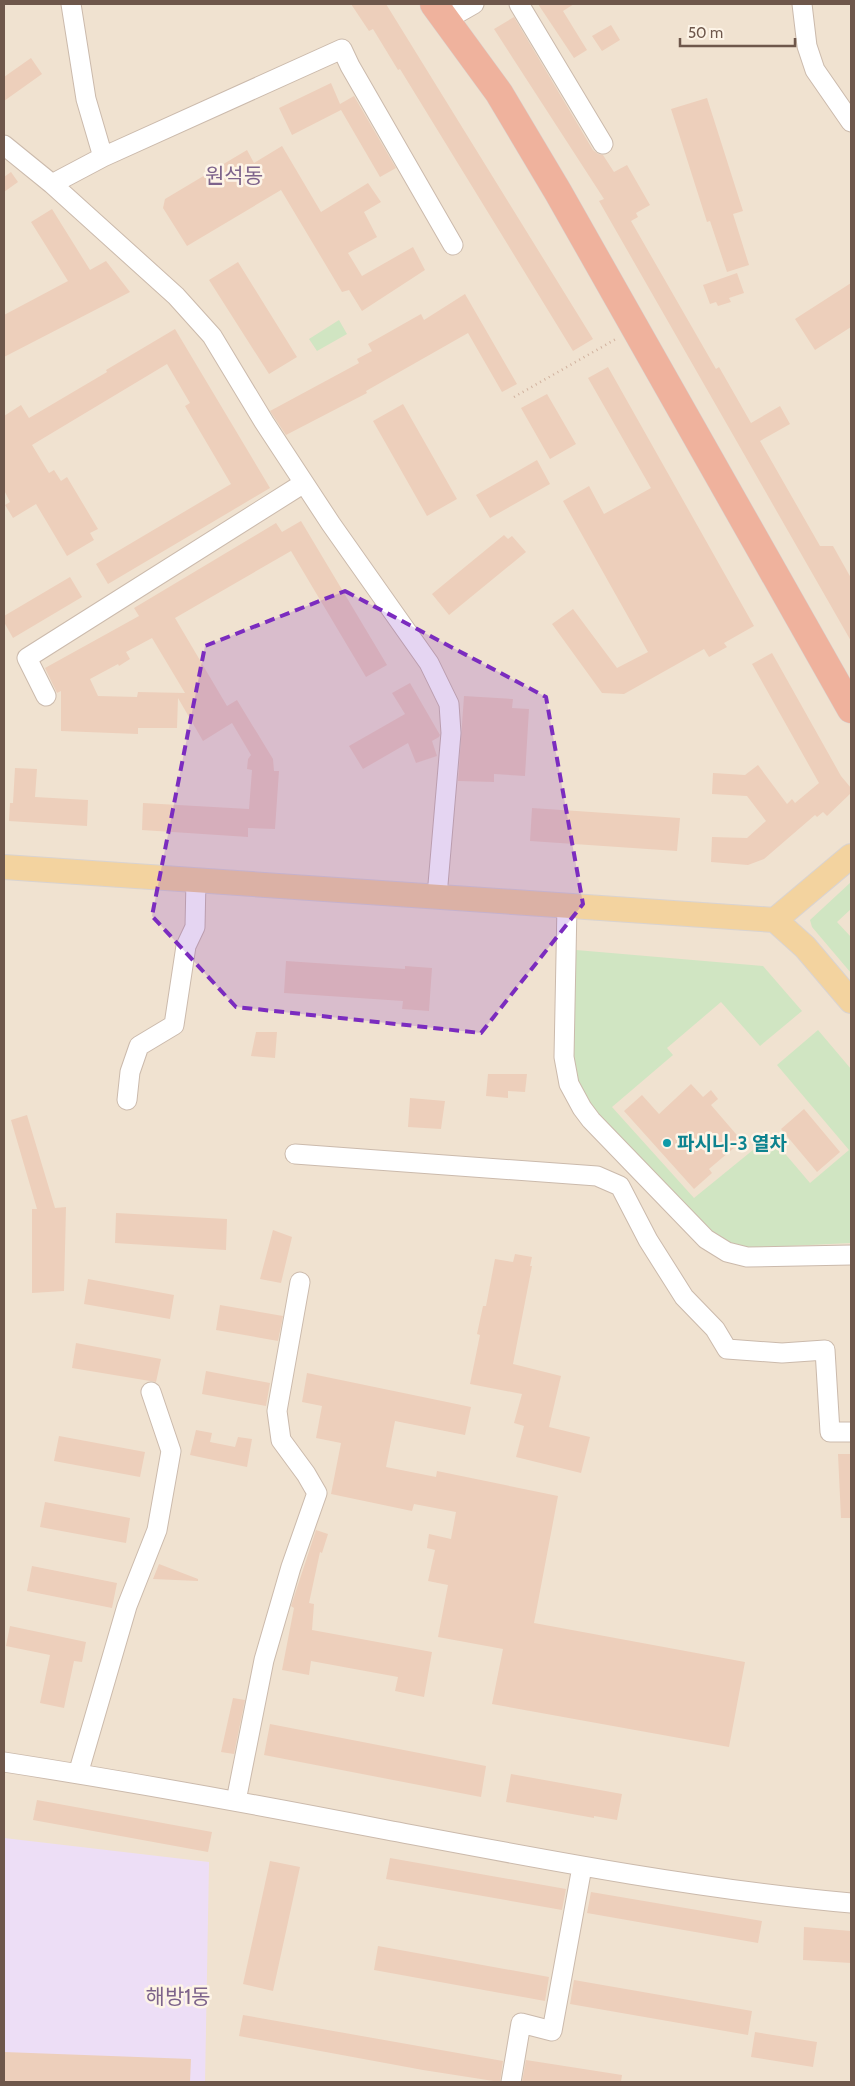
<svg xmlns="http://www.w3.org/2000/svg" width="855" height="2086" font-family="Cabin,'Noto Sans KR',sans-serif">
  <rect width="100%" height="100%" fill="#faf0e1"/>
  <!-- residential -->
  <path fill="#f0e2d0" d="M4 4H851V2082H4Z"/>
  <!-- education -->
  <path fill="#eddef6" d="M4 1838 209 1862 205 2082H4Z"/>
  <!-- green -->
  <path fill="#d0e5c2" d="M339 320 347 334 317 351 309 339Z
    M851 882V909L837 922 851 937V973L812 927 810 920Z
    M576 950 763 966 802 1011 760 1046 721 1002 667 1048 673 1055 612 1107 694 1198 770 1136 810 1183 849 1150 777 1065 818 1030 851 1069V1243L748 1248 732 1246 709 1234 589 1107 575 1077 572 1055Z"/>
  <!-- building -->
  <path fill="#edcfbb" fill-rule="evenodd" d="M351 4H386L593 339 573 351 400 69 398 70 373 29 369 31Z
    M538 4H574L563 11 587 50 574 58Z
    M514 17 593 150 598 154 603 155 614 172 627 165 650 205 636 213 638 217 631 221 716 369 719 367 751 423 780 406 790 424 760 441 820 546H833L851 578V641L599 201 604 199 494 29Z
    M611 25 620 40 602 51 592 36Z
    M31 58 42 74 4 101V77Z
    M331 83 340 104 354 96 396 168 380 177 341 110 292 135 279 108Z
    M707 98 743 211 733 214 749 265 727 272 710 221 707 222 671 109Z
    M282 146 321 212 368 183 381 202 364 212 377 237 348 253 362 276 413 247 425 270 362 311 349 290 342 292 281 190 187 246 163 208 165 199 247 150 254 163Z
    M11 172 18 182 4 192V177Z
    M52 209 90 270 106 261 130 292 4 357V315L68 281 31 222Z
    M238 262 297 357 269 374 209 280Z
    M737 273 744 293 729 298 731 302 718 306 716 302 710 304 703 285Z
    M851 283V327L815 350 795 319Z
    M465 294 517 384 502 392 468 333 366 391 367 393 286 435 270 411 359 363 357 359 372 351 368 344 421 314 424 320Z
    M175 329 270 488 108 584 96 564 231 484 185 406 190 403 167 364 32 445 49 473 54 470 61 481 67 477 98 529 90 533 94 540 67 556 36 504 13 518 5 505 10 502 4 490V416L21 405 29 418 107 372 106 370Z
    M608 367 754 626 724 643 727 647 709 657 704 649 624 694 602 693 552 624 573 609 617 668 648 652 563 501 589 486 604 514 651 488 588 378Z
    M547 394 576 444 550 459 521 408Z
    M403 404 457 499 427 516 373 421Z
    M537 460 550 484 490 518 476 495Z
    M301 521 387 665 366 677 291 551 175 618 227 706 237 700 273 759 274 771H279L275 829 248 828V837L142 830 143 803 249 809 252 770 247 769 248 759 251 755 232 723 203 741 178 698 177 728H138V734L61 731V691L57 693 45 668 139 616 134 608 276 523 282 532ZM152 638 185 693 138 692 137 697 98 696 90 679 118 664 119 666 130 659 126 652Z
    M504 535 508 539 512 536 526 552 449 615 432 594Z
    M70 577 82 597 13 638 4 622V616Z
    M772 653 841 776 851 788V793L827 816 823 812 817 817 815 815 764 859 748 865 711 862 712 837 747 838 766 821 747 796 712 794 713 773 745 775 758 765 787 804 792 799 795 803 819 783 752 664Z
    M410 683 440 735 439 737 432 741 437 756 416 763 408 743 363 769 349 746 405 714 392 693Z
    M464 696 513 699 512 708 529 709 525 776 494 774V782L458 781Z
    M15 768 37 769 35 797 88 800 87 826 9 821 10 803H13Z
    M532 808 680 818 677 851 530 841Z
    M286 961 405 969V966L432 968 429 1011 402 1009 403 1001 284 993Z
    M256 1032H277L275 1058 251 1056Z
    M488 1074H527L525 1092 508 1091V1098L486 1096Z
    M691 1084 703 1097 711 1090 718 1099 711 1105 742 1141 709 1169 712 1173 694 1189 624 1111 642 1095 659 1114Z
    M410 1098 445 1101 441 1129 408 1127Z
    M804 1109 840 1152 817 1172 781 1129Z
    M27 1115 55 1208 66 1207 64 1291 32 1293V1209H37L11 1120Z
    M116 1213 227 1219 226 1250 115 1243Z
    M273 1230 292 1237 281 1283 260 1279Z
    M515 1254 532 1257 530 1266H532L513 1364 561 1376 549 1427 590 1437 581 1473 516 1457 524 1426 514 1423 522 1394 470 1384 480 1335 477 1334 483 1306H486L495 1259 513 1262Z
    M88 1279 174 1295 170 1319 84 1304Z
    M220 1305 283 1316 278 1341 216 1330Z
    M76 1343 161 1359 156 1382 72 1368Z
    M206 1371 270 1383 266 1406 202 1394Z
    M307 1373 471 1407 465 1435 395 1421 386 1467 436 1477 437 1471 558 1496 534 1623 745 1662 729 1747 492 1704 503 1649 438 1637 448 1585 428 1581 435 1550 427 1548 429 1534 451 1539 456 1512 414 1504 412 1511 331 1494 341 1443 316 1438 322 1406 302 1402Z
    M196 1430 212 1433 210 1442 235 1447 238 1437 252 1439 247 1467 190 1455Z
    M59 1436 145 1452 140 1477 54 1461Z
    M838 1454H851V1518H841Z
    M45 1502 130 1518 126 1543 40 1527Z
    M316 1530 328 1534 322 1553 320 1552 309 1603 314 1604 312 1630 432 1652 424 1697 395 1691 398 1677 311 1661 309 1675 282 1670 294 1608 291 1606Z
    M159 1564 198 1579V1581L153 1579Z
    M32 1566 117 1583 112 1608 27 1591Z
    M10 1626 86 1642 82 1662 74 1661 64 1708 40 1703 50 1655 6 1646Z
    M233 1698 245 1700 234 1754 221 1752Z
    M270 1724 486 1766 481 1797 264 1755Z
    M511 1774 622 1794 617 1820 594 1816V1818L506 1802Z
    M37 1800 212 1832 208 1852 33 1820Z
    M390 1858 566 1889 562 1910 386 1879Z
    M270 1861 300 1867 273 1991 243 1984Z
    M591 1892 762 1921 758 1943 587 1913Z
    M804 1927 851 1931V1963L803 1960Z
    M378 1946 549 1977 545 2001 374 1970Z
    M574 1980 752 2011 748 2035 570 2004Z
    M243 2015 503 2061 500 2082 423 2070 239 2036Z
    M755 2032 817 2042 813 2067 751 2057Z
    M4 2052 191 2059 190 2082H4Z
    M526 2060 622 2075 621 2082H522Z"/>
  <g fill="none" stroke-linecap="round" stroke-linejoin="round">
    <!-- minor casing -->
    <g stroke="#cbbaac" stroke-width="21">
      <path id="minor" d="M71 4 86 99 103 157
        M519 4 603 144
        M802 4 807 46 815 70 851 122
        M446 20 474 4
        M4 145 52 184 176 296 212 336 264 422 331 524 429 663 449 704 451 733 437 896
        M52 184 103 157 342 49 350 66 453 245
        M46 696 27 658 304 483
        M567 905 564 1057 569 1084 582 1108 591 1120 706 1239 727 1252 747 1257 851 1255
        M127 1100 130 1072 139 1046 174 1025 186 946 195 927 196 880
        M295 1154 597 1176 620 1186 648 1240 684 1297 715 1329 727 1349 782 1353 825 1350 830 1432H851
        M4 1762C132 1782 259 1805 387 1830 541 1859 695 1889 851 1903
        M78 1774 127 1606 157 1530 171 1451 151 1392
        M236 1801 264 1660 291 1567 317 1493 306 1474 281 1440 277 1411 300 1282
        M511 2082 521 2023 552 2031 582 1867"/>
    </g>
    <!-- major casing -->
    <g stroke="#d9d3d0" stroke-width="26">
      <path id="major" d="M4 867 775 920 805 947 851 1001
        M775 920 851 856"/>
    </g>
    <!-- highway casing -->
    <g stroke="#d9d3d0" stroke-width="29">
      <path id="highway" d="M434 4 499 93 558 192 851 709"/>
    </g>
    <!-- path -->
    <path stroke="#d1b29f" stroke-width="2.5" stroke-dasharray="1 4" stroke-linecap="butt" d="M514 397 616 339"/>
    <!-- minor -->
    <use href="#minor" stroke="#fff" stroke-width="19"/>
    <!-- major -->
    <use href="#major" stroke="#f3d39f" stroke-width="24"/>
    <!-- highway -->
    <use href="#highway" stroke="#efb29d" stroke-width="28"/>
  </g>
  <!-- marked area -->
  <path fill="#7b2cbf" fill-opacity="0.2" stroke="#7b2cbf" stroke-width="4" stroke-dasharray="10 6" stroke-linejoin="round" d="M345 591 546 697 583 904 481 1033 236 1007 152 916 205 646Z"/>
  <!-- markers -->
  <circle fill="#0f9aa8" stroke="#fdf4e7" stroke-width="2" cx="667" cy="1143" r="5"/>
  <g text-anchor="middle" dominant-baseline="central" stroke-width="5" stroke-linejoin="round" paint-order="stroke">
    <!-- culture labels -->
    <g font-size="19" font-weight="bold" fill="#0d838f" stroke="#fdf4e7" text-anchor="start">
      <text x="677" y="1143">파시니-3 열차</text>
    </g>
    <!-- quarter labels -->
    <g font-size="21" fill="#7d638b" stroke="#fdf4e7">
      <text x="234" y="175">원석동</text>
      <text x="178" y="1996">해방1동</text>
    </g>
  </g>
  <!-- border -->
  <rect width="855" height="2086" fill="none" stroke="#6e574b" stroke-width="10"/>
  <!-- scale -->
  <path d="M680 38v8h115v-8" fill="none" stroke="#6e574b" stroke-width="2.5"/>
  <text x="688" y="38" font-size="15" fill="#6e574b" stroke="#fdf4e7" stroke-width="4" paint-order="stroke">50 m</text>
</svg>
